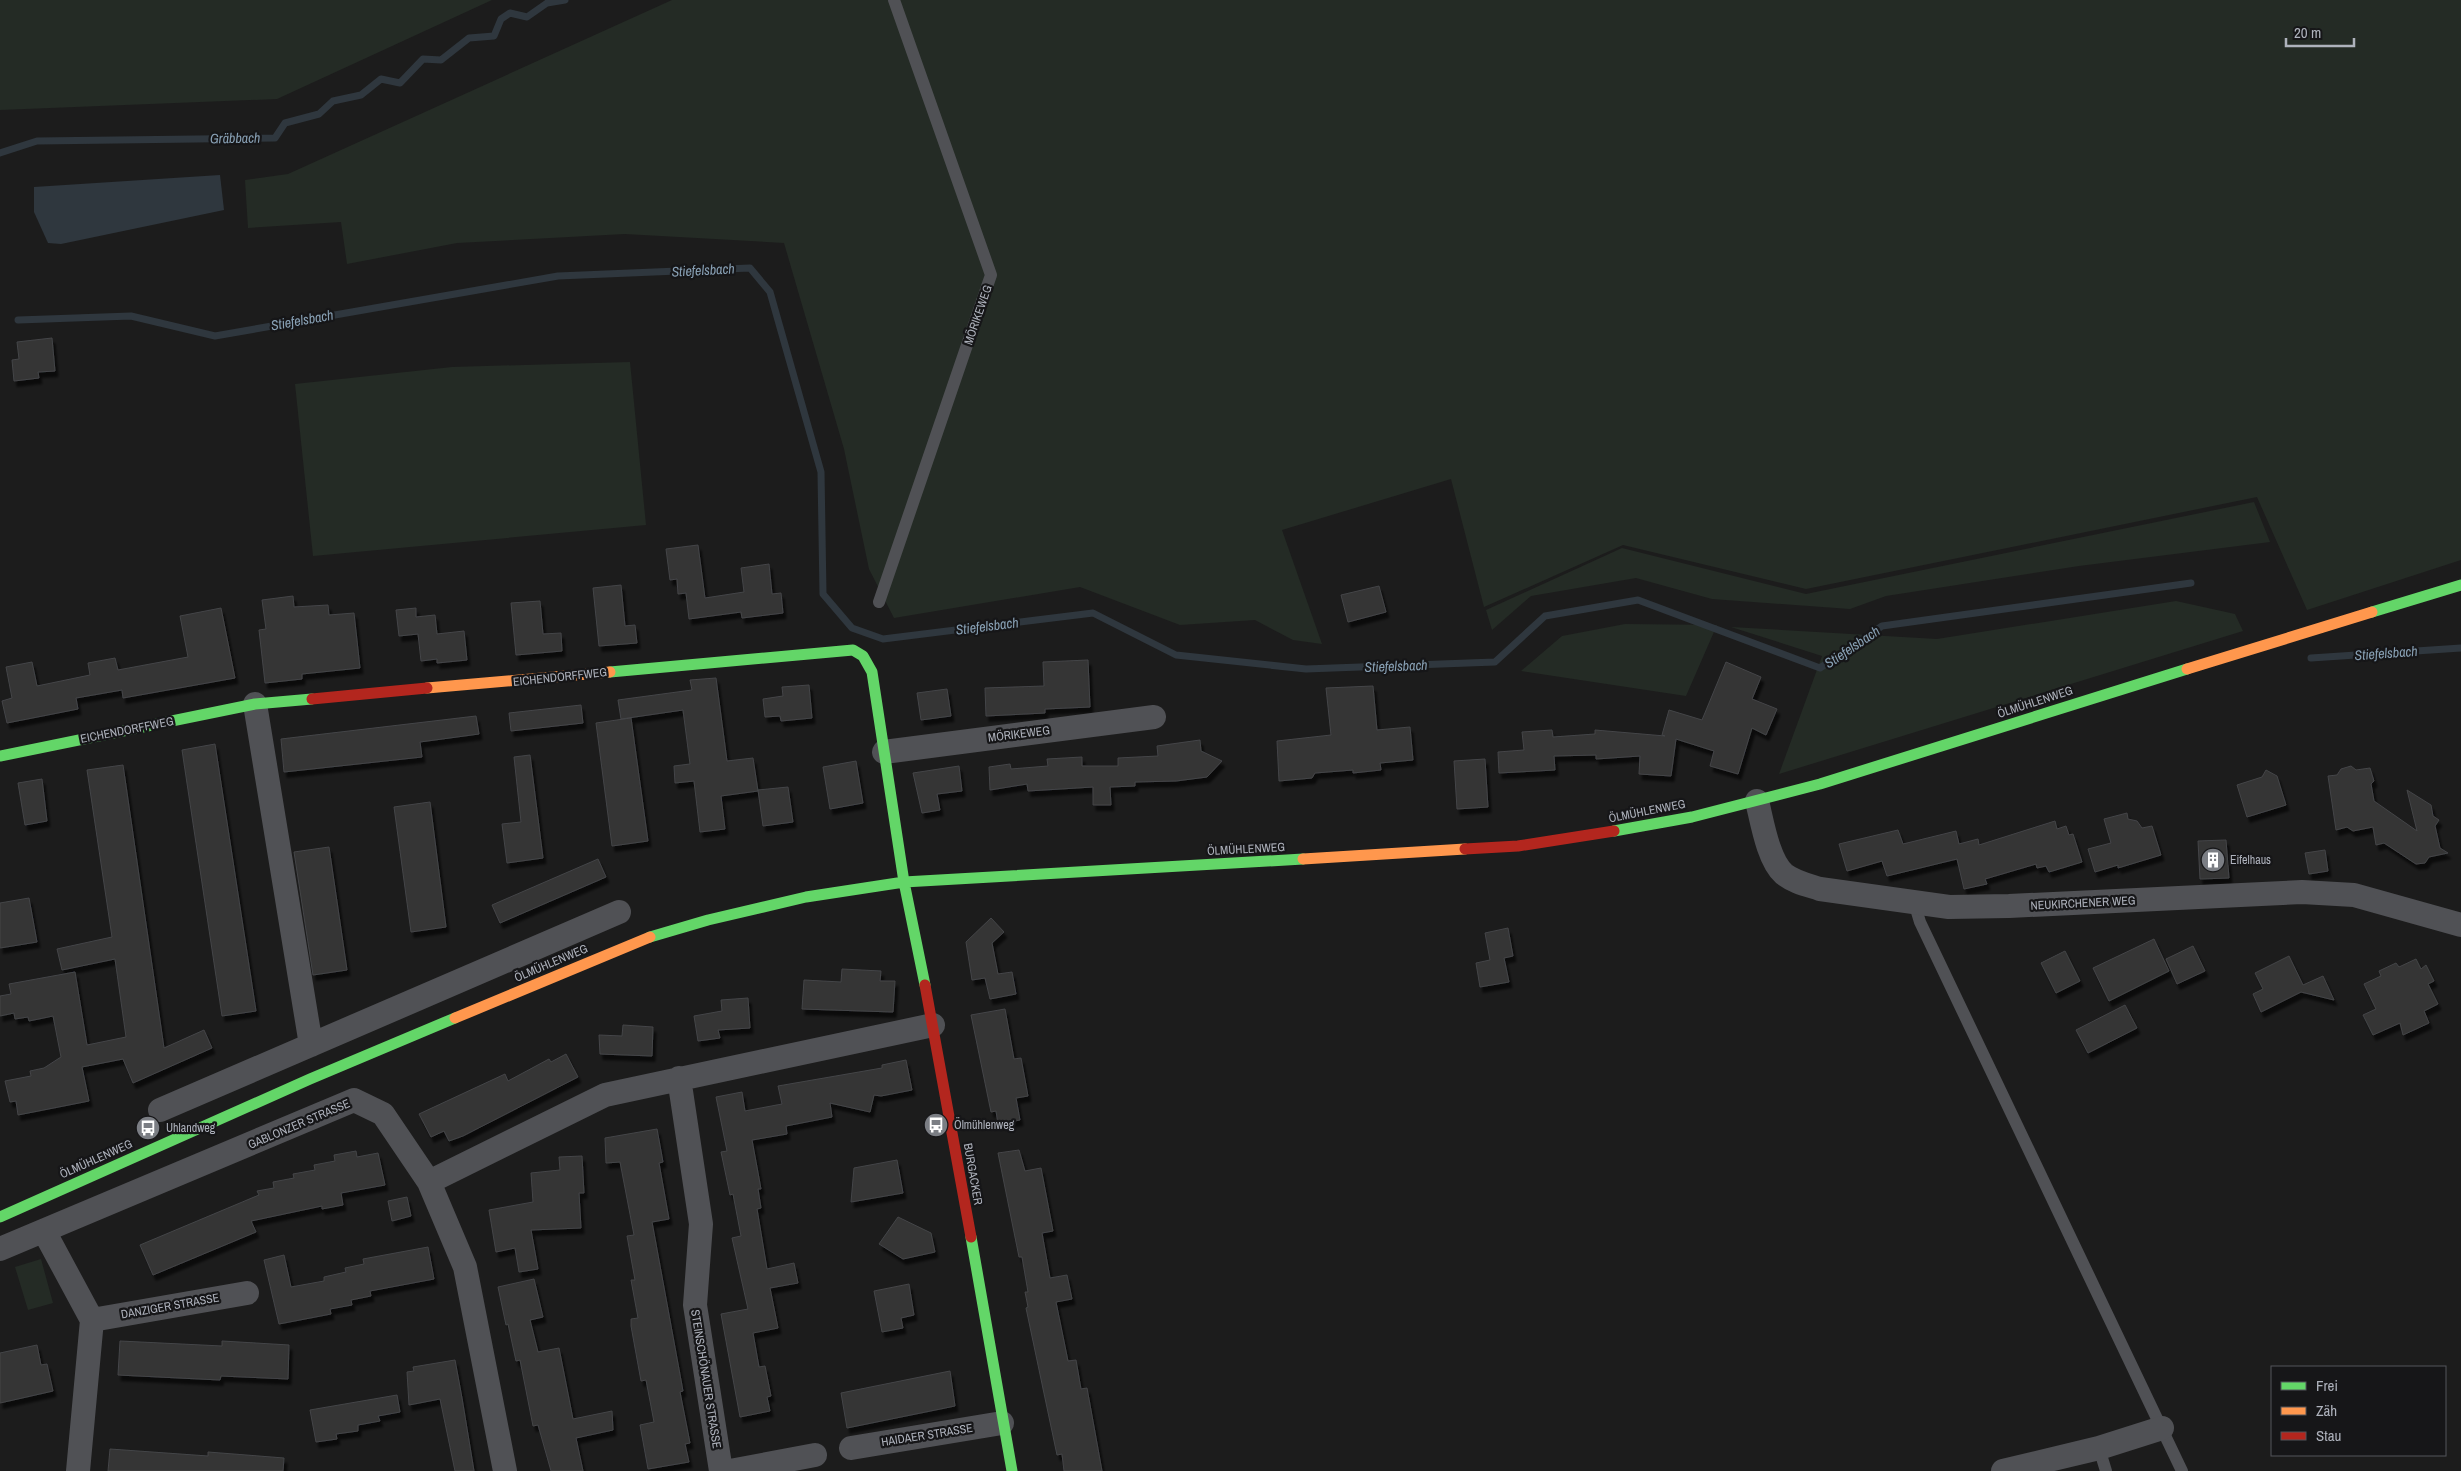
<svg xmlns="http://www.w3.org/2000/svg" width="2461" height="1471" font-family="'Archivo Narrow',sans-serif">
  <defs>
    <filter id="shadow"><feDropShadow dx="3" dy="5.5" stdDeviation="1" flood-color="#0009"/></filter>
  </defs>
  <rect width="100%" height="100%" fill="#1c1c1c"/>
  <!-- green -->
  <path fill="#242b25" d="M0 0H492L277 99 0 110Z
    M672 0H2461V560L2307 610 2257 497 1806 589 1623 545 1484 607 1451 479 1282 530 1322 644 1293 640 1255 620 1180 625 1080 587 894 618 869 569 844 449 784 243 625 234 457 243 347 264 341 222 248 228 245 180 288 174Z
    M630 362 646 525 313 556 295 384 452 367Z
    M2254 502 2270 542 2079 566 1886 596 1850 609 1712 599 1636 578 1531 596 1492 630 1486 610 1622 548 1806 594Z
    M2176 601 2235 614 2243 631 1779 774 1822 656 1731 627 1937 639Z
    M1625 624 1717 625 1686 696 1521 671 1562 636Z
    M41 1259 53 1303 28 1310 15 1267Z"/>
  <!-- water -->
  <path fill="#2f373e" d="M220 175 224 210 61 244 48 243 34 212V187Z"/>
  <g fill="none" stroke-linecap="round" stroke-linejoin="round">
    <!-- stream -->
    <path stroke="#2f373e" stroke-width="7" d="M0 153 37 141 275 138 285 123 319 114 333 101 361 95 381 79 400 83 423 59 441 60 469 38 494 36 501 19 510 13 527 17 547 3 565 0
      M18 320 131 316 215 336 558 276 750 268 770 292 821 472 823 594 852 628 883 639 1093 613 1176 655 1306 669 1495 662 1545 616 1638 600 1820 668 1882 626 2191 583
      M2311 658 2461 648"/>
  </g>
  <!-- building -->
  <path fill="#343434" stroke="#444548" filter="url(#shadow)" d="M52 338 55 371 38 372 39 378 14 381 12 360 19 359 17 342Z
    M698 545 705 598 744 592 741 568 769 564 772 594 781 593 783 613 742 618 741 612 689 619 686 593 678 594 677 579 670 580 666 549Z
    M621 585 625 626 635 625 637 643 599 646 593 588Z
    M1379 586 1386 612 1348 622 1341 595Z
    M293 596 294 607 328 605 329 615 354 613 360 668 302 674V679L265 683 259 630 266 629 262 600Z
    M540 601 543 634 561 633 562 651 516 655 511 603Z
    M221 608 235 678 123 698 122 690 76 698 78 709 7 723 2 701 12 698 6 667 32 662 37 686 90 675 88 663 115 658 118 670 188 657 180 616Z
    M416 608V617L435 615 437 634 464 631 467 660 437 663V659L421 661 418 634 399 636 396 610Z
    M1088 660 1090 707 1045 709V713L986 716 985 688 1044 686 1043 662Z
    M1726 662 1761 677 1752 699 1777 709 1766 735 1752 728 1738 774 1710 766 1714 751 1676 739 1671 776 1639 774 1640 756 1596 759V755L1554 756 1555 770 1499 773 1498 752 1524 750 1522 732 1552 730 1553 737 1595 734V730L1665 736 1662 735 1669 710 1702 720Z
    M716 678 727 761 753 758 758 791 721 796 725 829 700 832 694 781 675 783 674 766 690 764 683 710 621 719 618 700 692 690 690 680Z
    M809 685 812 718 781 721 780 716 765 717 763 699 783 696 782 687Z
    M1373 686 1377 730 1410 727 1413 760 1380 763 1381 770 1353 773V770L1315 773 1312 778 1279 781 1277 741 1331 735 1326 688Z
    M947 689 951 716 921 720 917 693Z
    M581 705 583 723 511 731 509 713Z
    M476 716 479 734 420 742 422 757 284 772 281 739Z
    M631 718 648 841 612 846 596 723Z
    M1200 740 1201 751 1222 761 1207 777 1176 781 1135 782V786L1110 787 1111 805H1093V787L1028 791 1027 784 990 790 989 767 1010 764 1011 769 1048 766 1047 759 1082 757V766H1118V758L1158 756 1157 746Z
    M215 744 256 1011 222 1016 182 750Z
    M530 755 543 858 507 863 502 824 521 822 514 757Z
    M1485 759 1488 807 1457 809 1454 761Z
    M856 761 863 803 830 809 823 767Z
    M123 765 164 1048 204 1030 212 1048 133 1083 123 1059 82 1067 89 1101 18 1115 16 1101 10 1102 5 1081 31 1076 30 1071 44 1068 61 1057 53 1016 29 1021 28 1017 15 1019 14 1013 0 1016V996L11 994 9 984 75 972 87 1045 126 1037 115 959 62 970 57 949 112 937 87 770Z
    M959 766 962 791 937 794 940 810 922 813 913 773Z
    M2351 766 2356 770 2370 768 2374 781 2371 784 2374 801 2417 831 2407 790 2431 805 2433 816 2439 820 2435 826 2440 848 2448 853 2429 857 2425 863 2416 864 2384 843 2376 845 2373 827 2353 831 2347 827 2336 830 2328 776 2337 775 2341 769Z
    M2266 770 2277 776 2286 805 2247 817 2237 785 2262 777Z
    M42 779 47 821 25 825 18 783Z
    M788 787 793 822 763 826 758 790Z
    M430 802 446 927 411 932 394 807Z
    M2127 813 2128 819 2137 821 2142 828 2152 826 2161 855 2118 868V865L2095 872 2088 849 2111 843 2104 819Z
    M2055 821 2057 829 2066 826 2069 835 2073 834 2082 862 2049 872 2046 866 2037 868 2036 864 1985 879 1987 884 1964 889 1957 859 1887 876 1882 861 1847 871 1839 844 1898 830 1903 844 1956 831 1959 844 1978 839 1979 845Z
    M2226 840 2229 878 2200 879 2198 841Z
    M329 847 347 970 313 975 294 852Z
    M2325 850 2328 871 2309 874 2305 853Z
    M598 859 606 877 500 923 492 905Z
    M29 898 37 942 0 948V903Z
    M991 918 1004 932 992 943 998 974 1012 972 1016 994 990 999 985 978 972 980 966 942Z
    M1508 928 1513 956 1504 958 1509 982 1480 987 1476 963 1490 960 1485 933Z
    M2154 939 2169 971 2109 1001 2093 968Z
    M2193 946 2205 971 2177 984 2166 959Z
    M2065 951 2080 981 2056 993 2041 963Z
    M2289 956 2303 985 2323 976 2334 1000 2301 992 2261 1012 2253 994 2263 989 2255 973Z
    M2416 959 2421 969 2426 965 2434 981 2428 984 2438 1004 2424 1011 2429 1023 2403 1035 2400 1023 2373 1035 2363 1015 2376 1009 2364 984 2381 976 2379 971 2396 963 2399 967Z
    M842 969 881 971 880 981H895L893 1012 802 1009 804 980 841 982Z
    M748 998 750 1028 718 1030 720 1038 698 1041 694 1016 722 1011 721 1000Z
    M2125 1005 2137 1028 2088 1053 2076 1030Z
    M1005 1009 1014 1059 1021 1058 1028 1096 1016 1098 1020 1120 998 1124 996 1111 991 1112 971 1015Z
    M623 1025 653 1027 652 1056 600 1054 599 1035 622 1036Z
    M566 1054 578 1077 463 1136 449 1141 444 1131 431 1137 419 1114 505 1074 508 1081 549 1059 551 1062Z
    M906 1060 912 1090 881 1096 874 1095 870 1112 830 1103 832 1117 786 1126 787 1134 752 1140 761 1189H758L761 1208 757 1209 767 1269 794 1263 798 1283 770 1288 778 1328 753 1333 759 1367 765 1366 771 1396 767 1397 770 1411 740 1417 721 1314 748 1309 732 1238 741 1236 733 1194 730 1195 721 1152 727 1151 716 1097 742 1092 745 1111 782 1104 778 1086 882 1068V1065Z
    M657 1129 663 1162 659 1163 669 1219 652 1222 683 1391 680 1392 690 1443 685 1444 689 1462 648 1469 640 1425 654 1422 646 1380 641 1381 631 1326V1319L638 1318 631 1280H635L627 1236 634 1235 620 1162 606 1163 605 1138Z
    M1019 1150 1025 1171 1041 1168 1053 1231 1042 1233 1050 1278 1067 1275 1072 1299 1056 1302 1068 1361 1076 1360 1081 1389 1087 1388 1102 1471H1064L1062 1454 1057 1455 1026 1308 1028 1307 1025 1292H1028L1022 1257H1019L998 1153Z
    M356 1151 357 1157 378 1153 385 1185 341 1193 343 1205 322 1209V1206L251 1221 256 1232 153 1275 140 1245 259 1195 257 1191 274 1188 273 1182 294 1178 293 1174 315 1170 314 1165 335 1161 334 1155Z
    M582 1156 584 1193H579L581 1228 531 1230 538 1269 519 1272 515 1248 496 1252 489 1210 533 1202 531 1173 560 1170 559 1157Z
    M897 1160 903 1193 851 1202 854 1168Z
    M407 1197 411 1216 392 1221 388 1201Z
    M898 1217 931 1233 935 1252 903 1259 879 1244Z
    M428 1247 434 1279 370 1291 371 1296 351 1300 352 1305 330 1309 331 1314 279 1324 264 1260 284 1255 291 1287 324 1281V1277L346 1272 345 1268 364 1264 363 1259Z
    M534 1279 543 1317 530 1320 538 1352 559 1348 573 1419 612 1411 613 1430 576 1438 583 1471H551L538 1425 533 1426 520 1360 516 1361 508 1324 506 1325 498 1287Z
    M909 1284 914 1315 901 1318 903 1328 882 1332 874 1291Z
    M120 1341 222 1346V1341L289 1345 288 1379 221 1376 220 1380 118 1375Z
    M37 1345 41 1365 47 1364 53 1391 0 1403V1353Z
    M455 1360 462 1398 474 1471H455L440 1399 409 1405 407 1372 414 1371 413 1367Z
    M950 1371 955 1406 847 1428 841 1393Z
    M397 1395 400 1412 378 1416 380 1421 358 1425V1431L336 1434 337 1439 316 1442 310 1410Z
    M110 1449 208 1456V1452L284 1458 283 1471H108Z"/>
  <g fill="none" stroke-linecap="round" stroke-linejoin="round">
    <!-- lane -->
    <path stroke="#505155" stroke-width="12" d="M879 602 991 275 894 0
      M1918 904 1917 912 1920 922 2182 1471
      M2099 1448 2106 1471"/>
    <!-- street -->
    <path stroke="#505155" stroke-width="24" d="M255 704 311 1045
      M884 752 1154 717
      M1757 801C1762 821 1768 860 1784 874 1794 882 1808 885 1820 889L1949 907 2009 906 2302 892 2354 895 2461 925
      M679 1078 701 1224 695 1305 721 1471
      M160 1110 619 912
      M429 1182 605 1095 933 1025
      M44 1231 92 1320 78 1471
      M0 1249 354 1100 383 1114 429 1182 465 1267 505 1471
      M92 1320 247 1293
      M851 1448 1002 1423
      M730 1471 815 1455
      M2003 1471 2099 1448 2162 1428"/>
    <!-- fast -->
    <path stroke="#63d668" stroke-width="11" d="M2372 612 2461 585
      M610 672 853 650 863 656 872 672 904 882 925 985
      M0 756 255 704 312 699
      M1614 831 1692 817 1820 784 2187 669
      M650 937 708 920 806 897 904 882 1303 859
      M0 1217 310 1079 455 1018
      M971 1237 1012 1471"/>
    <!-- slow -->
    <path stroke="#ff974d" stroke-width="11" d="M2187 669 2372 612
      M427 688 610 672
      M1303 859 1465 849
      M455 1018 650 937"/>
    <!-- jam -->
    <path stroke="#b3261e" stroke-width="11" d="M312 699 427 688
      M1465 849 1518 846 1614 831
      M925 985 971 1237"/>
  </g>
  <!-- icons -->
  <defs>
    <g id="building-disc" transform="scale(1.25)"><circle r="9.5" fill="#7b7e84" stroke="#161618"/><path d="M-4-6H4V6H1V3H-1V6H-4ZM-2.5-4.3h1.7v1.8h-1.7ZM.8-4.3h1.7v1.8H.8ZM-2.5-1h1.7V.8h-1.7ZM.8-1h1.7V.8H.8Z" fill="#fff"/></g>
    <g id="bus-disc" transform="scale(1.25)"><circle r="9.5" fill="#7b7e84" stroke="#161618"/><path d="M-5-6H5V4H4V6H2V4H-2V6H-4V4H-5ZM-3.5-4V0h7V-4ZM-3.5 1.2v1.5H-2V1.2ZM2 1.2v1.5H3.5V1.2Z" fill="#fff"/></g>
  </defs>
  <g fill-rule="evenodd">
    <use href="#building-disc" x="2213" y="860"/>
    <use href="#bus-disc" x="936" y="1125"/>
    <use href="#bus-disc" x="148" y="1128"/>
  </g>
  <g text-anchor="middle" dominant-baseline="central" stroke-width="4.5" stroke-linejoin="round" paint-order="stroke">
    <!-- street labels -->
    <g font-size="12" fill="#aeb2bc" stroke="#161618">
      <text transform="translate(978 315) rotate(-71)">MÖRIKEWEG</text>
      <text transform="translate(560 677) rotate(-6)">EICHENDORFFWEG</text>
      <text transform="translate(2035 702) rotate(-18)">ÖLMÜHLENWEG</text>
      <text transform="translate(127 730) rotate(-11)">EICHENDORFFWEG</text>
      <text transform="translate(1019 734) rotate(-7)">MÖRIKEWEG</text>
      <text transform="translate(1647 811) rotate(-11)">ÖLMÜHLENWEG</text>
      <text transform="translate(1246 849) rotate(-3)">ÖLMÜHLENWEG</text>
      <text transform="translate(2083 903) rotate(-3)">NEUKIRCHENER WEG</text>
      <text transform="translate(551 963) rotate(-23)">ÖLMÜHLENWEG</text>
      <text transform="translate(299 1124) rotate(-23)">GABLONZER STRASSE</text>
      <text transform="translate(96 1159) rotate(-24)">ÖLMÜHLENWEG</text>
      <text transform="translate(973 1174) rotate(80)">BURGACKER</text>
      <text transform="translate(170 1306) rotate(-10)">DANZIGER STRASSE</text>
      <text transform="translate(706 1379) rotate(81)">STEINSCHÖNAUER STRASSE</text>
      <text transform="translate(927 1435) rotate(-9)">HAIDAER STRASSE</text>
    </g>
    <!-- poi labels -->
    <g font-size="12" fill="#aeb2bc" stroke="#161618" text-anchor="start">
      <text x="2230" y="860">Eifelhaus</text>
      <text x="954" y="1125">Ölmühlenweg</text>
      <text x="166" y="1128">Uhlandweg</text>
    </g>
    <!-- water labels -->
    <g font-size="14" font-style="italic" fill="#88a0b4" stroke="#161618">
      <text transform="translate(235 138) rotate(-1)">Gräbbach</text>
      <text transform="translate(703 270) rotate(-3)">Stiefelsbach</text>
      <text transform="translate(302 320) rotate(-10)">Stiefelsbach</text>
      <text transform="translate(987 626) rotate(-7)">Stiefelsbach</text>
      <text transform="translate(1852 647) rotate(-34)">Stiefelsbach</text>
      <text transform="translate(2386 653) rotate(-4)">Stiefelsbach</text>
      <text transform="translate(1396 666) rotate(-2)">Stiefelsbach</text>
    </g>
  </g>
  <!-- legend -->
  <rect x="2271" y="1366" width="175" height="90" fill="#161618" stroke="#53545a"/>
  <rect x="2281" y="1382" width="25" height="8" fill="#63d668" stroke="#53545a"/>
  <text x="2316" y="1391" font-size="15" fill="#aeb2bc">Frei</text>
  <rect x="2281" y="1407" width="25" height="8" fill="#ff974d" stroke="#53545a"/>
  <text x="2316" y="1416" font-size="15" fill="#aeb2bc">Zäh</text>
  <rect x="2281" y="1432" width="25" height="8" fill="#b3261e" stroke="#53545a"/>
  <text x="2316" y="1441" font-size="15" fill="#aeb2bc">Stau</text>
  <!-- scale -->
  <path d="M2286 38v8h68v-8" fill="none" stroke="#aeb2bc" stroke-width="2.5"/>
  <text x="2294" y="38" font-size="15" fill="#aeb2bc" stroke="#161618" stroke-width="4" paint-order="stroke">20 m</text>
</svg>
